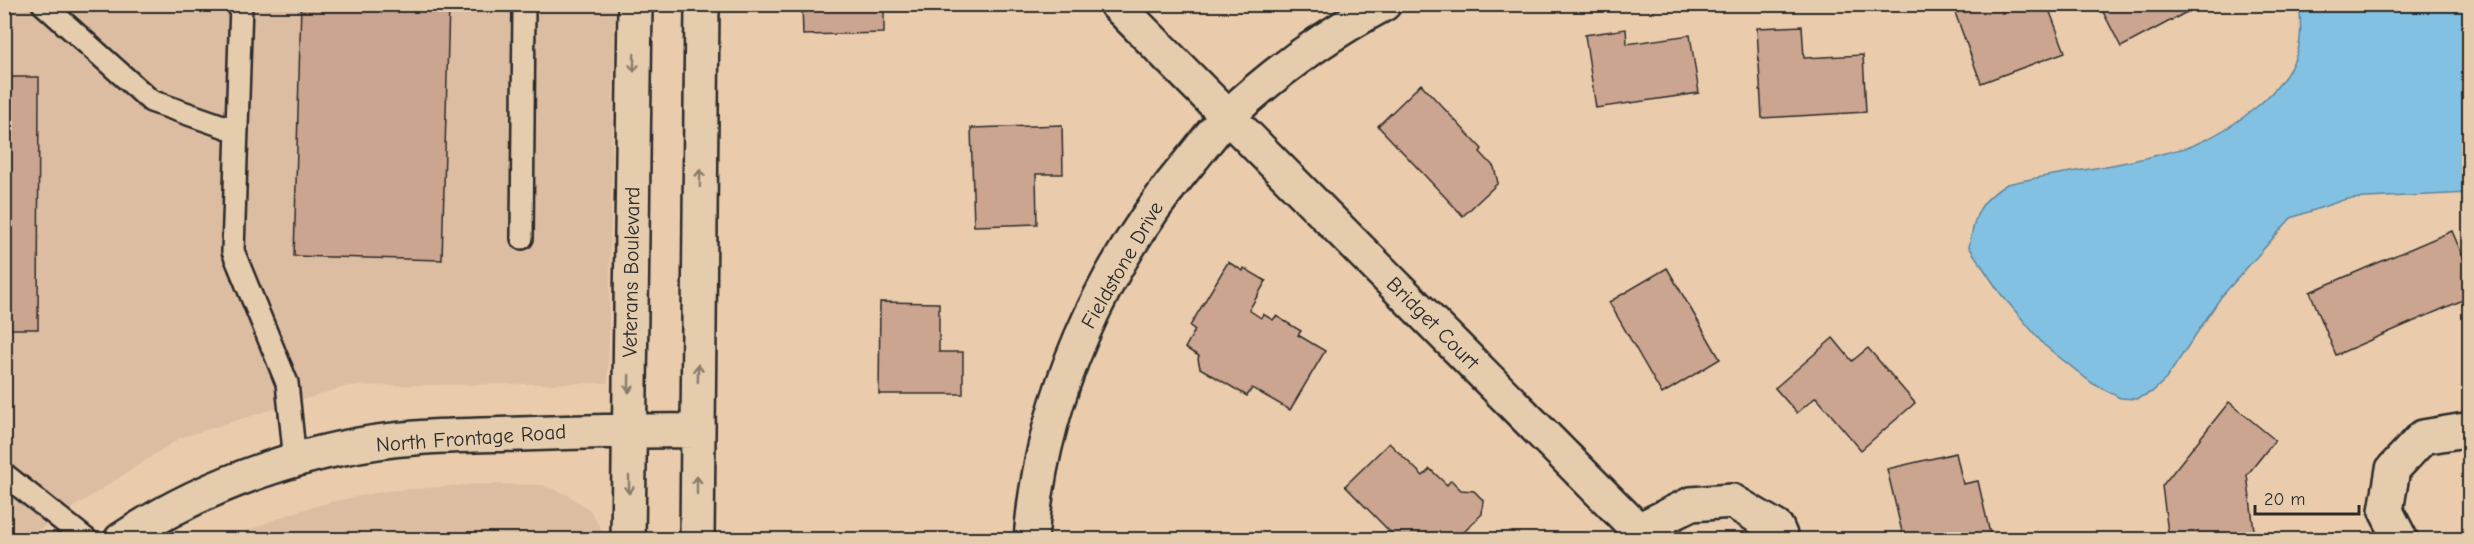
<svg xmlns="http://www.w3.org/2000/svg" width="2474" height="544" font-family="'Comic Neue',sans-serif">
  <rect width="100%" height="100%" fill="#eaccad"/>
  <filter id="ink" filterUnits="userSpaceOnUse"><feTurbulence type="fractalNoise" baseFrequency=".0167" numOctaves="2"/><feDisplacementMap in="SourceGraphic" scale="12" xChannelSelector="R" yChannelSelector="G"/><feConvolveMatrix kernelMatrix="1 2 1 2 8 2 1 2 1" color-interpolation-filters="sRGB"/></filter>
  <g filter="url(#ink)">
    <!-- built -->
    <path fill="#ddbda2" d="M4 5H615L608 383 348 386 180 438 25 539H5Z
      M477 484 543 485 568 495 589 509 602 530 604 539H225L289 514 330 502 385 491Z"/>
    <!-- water -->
    <path fill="#83c1e3" stroke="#608599" stroke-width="1.5" d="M2299 5H2469V193L2346 199 2291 218 2221 297 2166 379 2152 392 2136 399 2120 398 2092 383 2044 345 2000 293 1969 247C1976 213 1977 203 2007 184 2059 172 2113 168 2165 153 2175 150 2186 149 2196 144 2234 128 2286 92 2298 50 2302 35 2301 20 2299 5Z"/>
    <!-- building -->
    <path fill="#cba58f" stroke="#2b2b2b" stroke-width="1.5" d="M301 4H449L442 260 294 256Z
      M802 4H884V33L803 35Z
      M1970 4H1999L2002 13 2025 4H2047L2065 52 1981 83 1954 10Z
      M2099 4H2202L2121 47Z
      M1802 26 1804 58 1863 55 1866 112 1762 118 1757 28Z
      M1626 29 1627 44 1690 35 1699 93 1596 108 1585 35Z
      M4 77H39L38 329H4Z
      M1421 84 1482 149 1480 152 1494 167 1498 183 1463 216 1378 126Z
      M1062 125 1063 174H1036L1037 224 974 226 971 128Z
      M2452 231 2470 273V297L2336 355 2310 292Z
      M1228 262 1243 271 1244 268 1266 281 1249 310 1261 318 1263 314 1273 320 1276 316 1301 331 1298 335 1325 351 1290 410 1252 388 1247 396 1200 368 1198 359 1199 356 1185 348 1195 330 1190 326Z
      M1667 268 1720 359 1662 394 1609 302Z
      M880 302 939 303V352H963V394H879Z
      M1833 338 1852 361 1868 348 1915 403 1861 450 1816 397 1797 413 1775 388Z
      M2229 402 2275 440 2247 475 2255 538 2169 540 2162 486Z
      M1389 443 1423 476 1430 469 1447 485 1451 480 1461 490 1474 491 1483 500 1482 514 1456 540H1398L1345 486Z
      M1956 453 1963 484 1978 481 1991 538 1982 540H1904L1887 469Z"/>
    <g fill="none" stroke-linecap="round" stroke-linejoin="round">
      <!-- service casing -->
      <g stroke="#2b2b2b" stroke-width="26">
        <path id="service" d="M43 4 151 101 237 131
          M241 4 233 251 287 383 295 461
          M522 238 524 4
          M4 474 87 540"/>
      </g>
      <!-- minor casing -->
      <g stroke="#2b2b2b" stroke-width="38">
        <path id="minor" d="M1116 4 1638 530
          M121 540C203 484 315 445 415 438 450 435 485 435 520 434 579 432 638 430 698 431
          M628 540 635 4
          M697 540 702 4
          M1031 540C1041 400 1101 267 1191 160 1203 146 1215 128 1229 115 1275 72 1328 34 1384 4
          M1632 540 1638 530 1691 504 1732 501 1777 528 1782 540
          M2401 540 2386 511 2393 469 2423 437 2465 430 2470 432"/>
      </g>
      <!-- service -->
      <use href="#service" stroke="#e5ccad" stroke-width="21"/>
      <!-- minor -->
      <use href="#minor" stroke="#e5ccad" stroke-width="33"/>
    </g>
    <!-- one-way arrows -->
    <defs><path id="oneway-shaft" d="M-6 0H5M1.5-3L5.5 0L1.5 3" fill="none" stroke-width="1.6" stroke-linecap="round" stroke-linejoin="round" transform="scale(1.5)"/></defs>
    <g stroke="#887c6c">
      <use href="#oneway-shaft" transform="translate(634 63) rotate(91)"/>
      <use href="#oneway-shaft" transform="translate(700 178) rotate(-89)"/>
      <use href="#oneway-shaft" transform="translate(698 373) rotate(-89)"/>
      <use href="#oneway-shaft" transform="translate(629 384) rotate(91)"/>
      <use href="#oneway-shaft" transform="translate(629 485) rotate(90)"/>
      <use href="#oneway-shaft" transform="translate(697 485) rotate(-90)"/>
    </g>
  </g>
  <g text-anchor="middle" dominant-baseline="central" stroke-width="4.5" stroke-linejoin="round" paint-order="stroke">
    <!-- street labels -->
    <g font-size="21" fill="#2b2b2b" stroke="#e5ccad">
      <text transform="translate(1122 265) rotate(-60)">Fieldstone Drive</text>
      <text transform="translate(631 272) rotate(-89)">Veterans Boulevard</text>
      <text transform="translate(1433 323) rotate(45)">Bridget Court</text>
      <text transform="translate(471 438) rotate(-4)">North Frontage Road</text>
    </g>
  </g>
  <!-- margin -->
  <rect width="2474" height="544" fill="none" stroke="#e5ccad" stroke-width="24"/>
  <rect x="12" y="12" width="2450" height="520" fill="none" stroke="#2b2b2b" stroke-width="2" filter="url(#ink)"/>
  <!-- scale -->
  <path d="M2255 505v9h104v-9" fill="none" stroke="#2b2b2b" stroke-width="3"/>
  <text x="2264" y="505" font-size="18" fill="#2b2b2b" stroke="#e5ccad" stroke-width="4.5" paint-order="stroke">20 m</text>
</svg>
